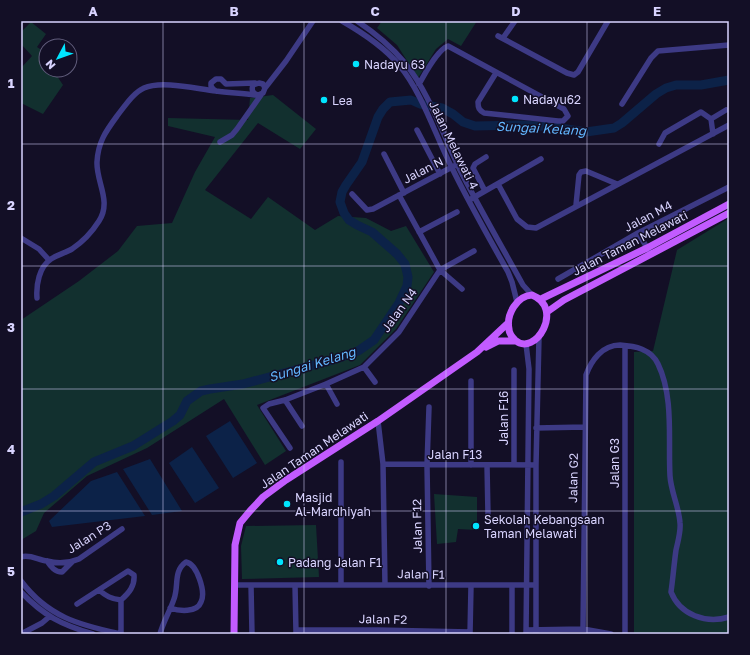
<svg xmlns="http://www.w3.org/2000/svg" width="750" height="655" font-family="'Golos Text',sans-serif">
  <rect width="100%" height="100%" fill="#130f26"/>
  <!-- green -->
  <path fill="#12302f" d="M382 21H477L461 46 448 39 436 49 418 78 397 45 377 28Z
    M31 22 46 34 37 47 46 53V70H58L57 76 63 85 43 114 21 103V68L32 56 21 44V32Z
    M273 95 316 129 300 149 258 123 205 190 251 219 268 197 315 230 338 216 366 218 391 231 406 226 434 272 396 329 360 365 257 405 286 451 265 465 224 399 147 448 87 476 44 513 36 531 21 540V320L79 281 118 251 137 226 172 223 195 172 215 137 168 126V118L248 120 250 98Z
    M729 218V634H634V352L653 351 677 250Z
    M434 494 477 497V530L458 529 456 542 437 544Z
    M316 525 319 577 242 579 241 546 246 526Z"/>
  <!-- water -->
  <path fill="#0c2248" d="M230 421 257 463 233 478 206 436Z
    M192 447 219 488 195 503 169 463Z
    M150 459 182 511 152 515 123 469Z
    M117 472 145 516 52 527 49 521 91 481Z"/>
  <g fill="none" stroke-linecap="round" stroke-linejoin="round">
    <!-- river -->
    <path stroke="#0c2248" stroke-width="9" d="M21 512 41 504 54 496 94 462 133 446 173 421 180 415 187 401 201 391 210 389 243 384 336 359 358 351 374 340 399 303 407 286 408 277 405 264 397 254 372 232 357 225 349 220 344 213 340 202 342 192 346 185 362 162 378 117 383 109 390 102 411 100 420 104 442 108 453 114 463 122 475 126 523 125 554 127 586 132 614 128 622 123 656 94 666 88 676 85H701L729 80"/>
    <!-- minor -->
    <path stroke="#3d3a85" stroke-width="5.5" d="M342 21C363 33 384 47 399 65 423 94 435 135 452 168 469 203 489 238 508 272L512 282 517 302
      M357 21C375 33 391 46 405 63 430 94 443 135 460 170 480 209 502 247 523 285L532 295
      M498 36 567 73 574 75 578 72 608 21
      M503 38 515 21
      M419 84C425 74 437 50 448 46L564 109 568 116 563 121H558L484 113C479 110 478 108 478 102L496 73
      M265 88 263 84 259 83 253 85C251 90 253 94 258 95L263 93 265 88 286 61 313 21
      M216 91 213 89 211 86V83L216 79H221L226 84 255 83
      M622 104 651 58 658 51 729 45
      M711 119 726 110
      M417 130 440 174
      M220 142 232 135 237 129 261 95
      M659 144 665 133 701 112 711 119 713 134
      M384 154 404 193
      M498 184 517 219 527 227 536 228 729 125
      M485 191 473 168 475 164 486 157
      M352 194 367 210 373 209 454 166
      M399 195 440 270 462 289
      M471 199 541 159
      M576 205 579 175 581 172 586 171 617 184
      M419 232 457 212
      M638 233 651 254
      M21 238 39 249 49 260
      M558 279 638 233 729 187
      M37 298C36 285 39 267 51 259 57 255 65 253 72 249 84 241 92 232 99 221 112 201 96 182 97 162 98 142 106 131 117 116 125 106 133 93 144 88 162 80 197 89 216 91 229 93 242 93 255 95
      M364 367 375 382
      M471 381V465
      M326 384 337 404
      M285 400 302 426
      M429 407 427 465 429 586
      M378 421 383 464 385 585
      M536 428 585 427
      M290 448 263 408 269 404 285 400 326 384 364 367 399 332 440 270 474 251
      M383 464 536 465
      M487 465 488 515
      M514 465V370
      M21 557C30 554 38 560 47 561 58 564 69 563 79 559L122 529
      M47 561C51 567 55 572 62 572L72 562
      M21 581C48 617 79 625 121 634
      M235 585H536
      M251 585 252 634
      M295 585 296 633
      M341 585V462
      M512 585V634
      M21 592C44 616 62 625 93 634
      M121 600V634
      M77 604 128 571 134 575C135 586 129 593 121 600 111 599 106 596 99 590
      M583 629 586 375C591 361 602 345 620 345 635 346 651 349 658 364 674 397 668 440 670 476 671 492 679 507 680 523 681 531 678 541 676 550 674 564 673 578 671 592 680 615 706 624 729 617
      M296 630H378L470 632
      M526 630 583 629 611 634
      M21 634 42 623 49 617
      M160 634C163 622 170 611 174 599 179 586 173 571 186 562 197 564 206 592 201 602 197 613 179 611 170 608
      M470 634 471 586
      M526 634 529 369 526 344
      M536 634V465L539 337
      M625 634V346"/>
    <!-- major -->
    <path stroke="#c25bff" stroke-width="7" d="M532 295C565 308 535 358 515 340 512 337 509 333 509 329 506 314 517 296 532 295Z
      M541 299 647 248 729 204
      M547 312 564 300 729 213
      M486 347 498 341H516
      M234 634 235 545 240 523 250 511 263 497 286 480 378 421 477 352 508 323"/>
  </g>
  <!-- grid -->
  <path fill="none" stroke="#d9d4ff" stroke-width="1" stroke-opacity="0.55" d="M163 21V634M304 21V634M446 21V634M587 21V634M21 144H729M21 266H729M21 389H729M21 511H729"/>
  <!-- markers -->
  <g fill="#00e5ff" stroke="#130f26" stroke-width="1.5">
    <circle cx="356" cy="64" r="4"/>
    <circle cx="515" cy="99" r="4"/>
    <circle cx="324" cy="100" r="4"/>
    <circle cx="287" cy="504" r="4"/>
    <circle cx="476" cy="526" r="4"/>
    <circle cx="280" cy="562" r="4"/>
  </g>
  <g text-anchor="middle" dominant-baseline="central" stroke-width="3" stroke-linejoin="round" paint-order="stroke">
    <!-- poi labels -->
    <g font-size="12" fill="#d9d4ff" stroke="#130f26" text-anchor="start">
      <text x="364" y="64">Nadayu 63</text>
      <text x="523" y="99">Nadayu62</text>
      <text x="332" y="100">Lea</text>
      <text x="295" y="497">Masjid<tspan x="295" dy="14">Al-Mardhiyah</tspan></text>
      <text x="484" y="519">Sekolah Kebangsaan<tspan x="484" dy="14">Taman Melawati</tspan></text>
      <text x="288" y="562">Padang Jalan F1</text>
    </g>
    <!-- street labels -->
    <g font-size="12" fill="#d9d4ff" stroke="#130f26">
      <text transform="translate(454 145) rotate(64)">Jalan Melawati 4</text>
      <text transform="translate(423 170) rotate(-27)">Jalan N</text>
      <text transform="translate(648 216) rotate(-28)">Jalan M4</text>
      <text transform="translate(630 243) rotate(-27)">Jalan Taman Melawati</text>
      <text transform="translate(399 310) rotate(-54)">Jalan N4</text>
      <text transform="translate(503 418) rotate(-90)">Jalan F16</text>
      <text transform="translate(314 450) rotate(-34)">Jalan Taman Melawati</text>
      <text x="455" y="454">Jalan F13</text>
      <text transform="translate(614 463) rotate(-90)">Jalan G3</text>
      <text transform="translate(573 478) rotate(-89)">Jalan G2</text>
      <text transform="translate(417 526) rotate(-91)">Jalan F12</text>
      <text transform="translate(89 537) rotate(-32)">Jalan P3</text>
      <text transform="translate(421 574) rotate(1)">Jalan F1</text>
      <text transform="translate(383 619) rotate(1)">Jalan F2</text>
    </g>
    <!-- water labels -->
    <g font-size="13" font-style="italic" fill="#62b6ff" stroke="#130f26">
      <text transform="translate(541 128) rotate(3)">Sungai Kelang</text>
      <text transform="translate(312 364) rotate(-17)">Sungai Kelang</text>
    </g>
  </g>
  <!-- border -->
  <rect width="750" height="655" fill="none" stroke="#130f26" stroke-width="44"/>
  <!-- north arrow -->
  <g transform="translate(58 58) rotate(229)"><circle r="19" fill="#130f26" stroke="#625e7d"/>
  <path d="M0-3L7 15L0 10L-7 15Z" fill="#00e5ff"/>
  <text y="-6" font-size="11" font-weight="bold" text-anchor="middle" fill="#d9d4ff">N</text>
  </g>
  <rect x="22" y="22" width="706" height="611" fill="none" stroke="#d9d4ff" stroke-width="1.5"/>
  <g font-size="13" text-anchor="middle" font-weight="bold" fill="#d9d4ff">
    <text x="93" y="16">A</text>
    <text x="234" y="16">B</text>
    <text x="375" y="16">C</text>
    <text x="516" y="16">D</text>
    <text x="657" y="16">E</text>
    <text x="11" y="88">1</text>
    <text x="11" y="210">2</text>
    <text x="11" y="332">3</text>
    <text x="11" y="454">4</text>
    <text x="11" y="576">5</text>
  </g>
</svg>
